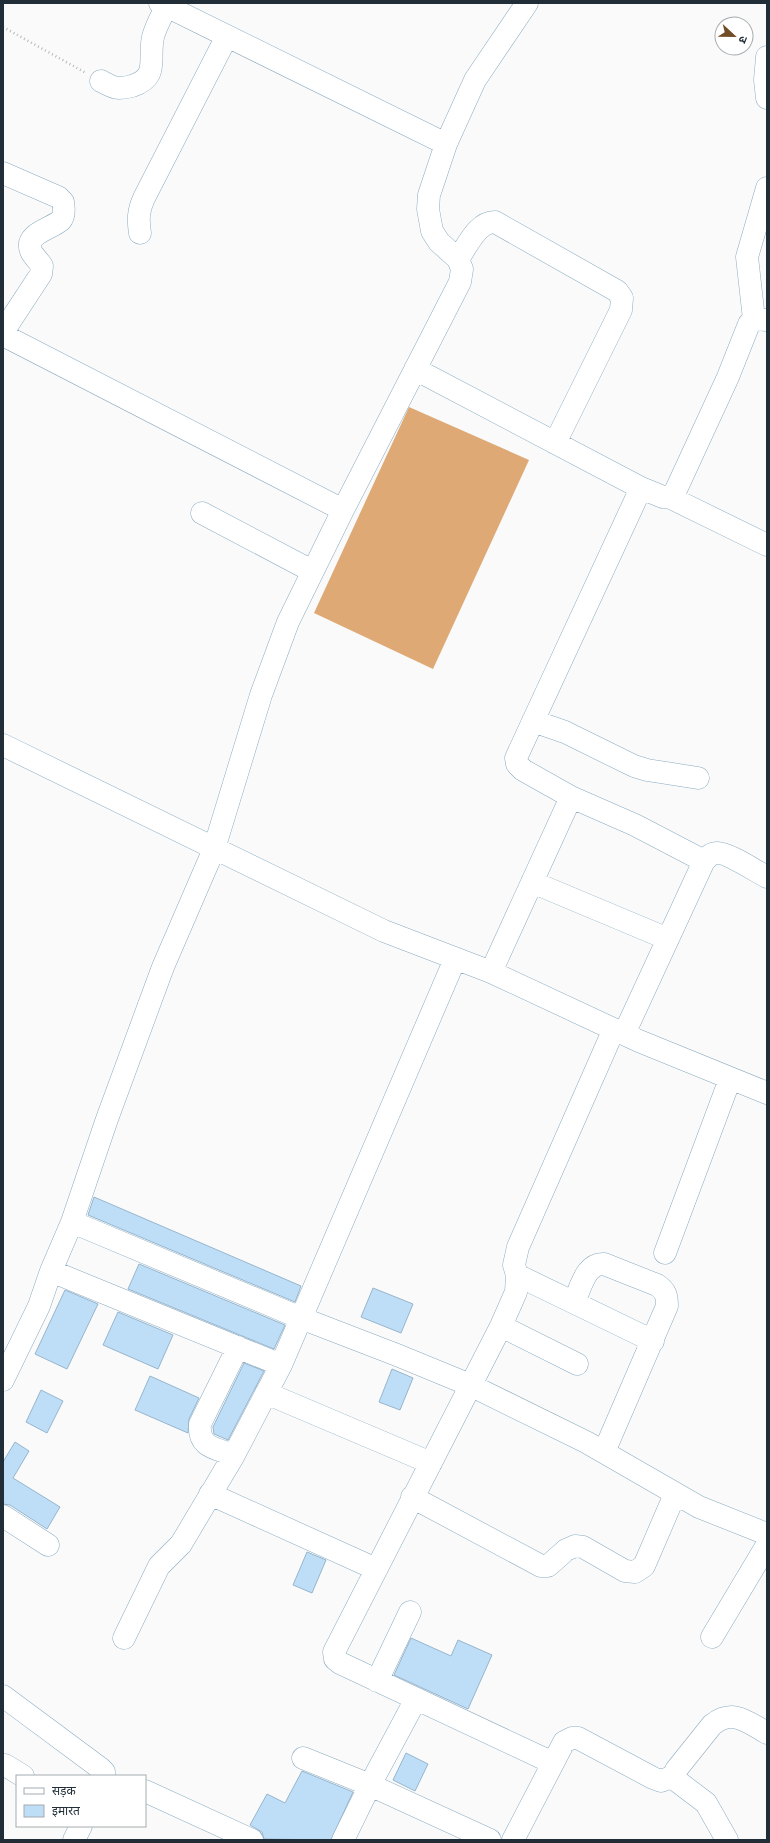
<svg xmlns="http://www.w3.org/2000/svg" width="770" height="1843" font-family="'Work Sans','Noto Sans Devanagari',sans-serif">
  <rect width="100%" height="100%" fill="#f9faf9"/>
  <!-- forest -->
  <path fill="#dea975" d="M409 407 529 460 433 669 314 613Z"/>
  <!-- building -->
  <path fill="#bedef7" stroke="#96b5cd" d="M94 1197 301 1286 295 1302 88 1215Z
    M139 1264 285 1325 274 1349 128 1289Z
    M373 1288 413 1304 401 1333 361 1317Z
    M65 1290 98 1304 67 1369 35 1354Z
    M118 1312 173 1335 158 1369 103 1345Z
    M244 1363 264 1371 228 1440 214 1434 213 1427Z
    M392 1369 413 1378 400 1410 379 1402Z
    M150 1376 199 1398 189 1419 188 1433 135 1410Z
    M41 1390 63 1401 47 1433 26 1422Z
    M15 1442 29 1451 13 1478 60 1507 47 1529 10 1505 3 1504V1462Z
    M307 1552 326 1560 312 1593 293 1585Z
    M411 1638 451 1656 458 1640 492 1655 468 1709 394 1675Z
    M406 1753 428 1764 415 1791 393 1780Z
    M302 1771 353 1792 331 1840 264 1839 262 1832 250 1825 267 1794 285 1803Z"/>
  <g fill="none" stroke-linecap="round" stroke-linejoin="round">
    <!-- minor casing -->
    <g stroke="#8cabc2" stroke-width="23">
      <path id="minor" d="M160 3 446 144
        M767 57 765 80 767 98
        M101 81C114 88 117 90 132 86 160 77 148 59 153 37 156 25 163 14 168 3
        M3 173 58 197 63 202C64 208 65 216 61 220 52 229 24 233 31 251 33 256 39 261 42 266L41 274 3 332
        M140 233C138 220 138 211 144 198L227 36
        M458 259C468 245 477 222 495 222L617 291 622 298 621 310 555 443
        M754 319 747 257 767 188
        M3 335 343 510
        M415 369 641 488 663 497H669L675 492 728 377 749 324 754 319 767 320
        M669 497 767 545
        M202 513 312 571
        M533 721 565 732 634 766 647 770 698 778
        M3 745 384 931 491 972 639 1041 767 1093
        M571 797 635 825 704 861
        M532 882 668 939
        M491 972 571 797 523 770 517 764 516 758 641 488
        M624 1034 704 861C708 857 711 853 717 853 727 852 757 872 767 877
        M72 1222 301 1318 397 1355 470 1385 586 1442 699 1507 767 1534
        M665 1253 730 1079
        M51 1271 281 1365
        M517 1275 653 1341
        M574 1302C581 1288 585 1263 604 1264L657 1285C666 1291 667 1296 667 1306L604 1452
        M501 1326 577 1364
        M3 1380 39 1306 51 1271 72 1222 107 1119 163 967 214 849 261 695 288 622 343 510 460 282 462 269 458 259 439 242 432 231 428 209 429 195 446 144 475 80 527 3
        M266 1393 431 1463
        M234 1455C215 1448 198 1448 200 1424L238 1347
        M210 1494 376 1569
        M412 1497 541 1566H548L566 1550 575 1546 583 1547 625 1571 635 1572 644 1566 675 1494
        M3 1516 48 1545
        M712 1637 767 1545
        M124 1638 159 1566 181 1544 234 1455 281 1365 455 959
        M377 1681 410 1612
        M3 1696 100 1768 104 1772V1776
        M303 1758 370 1785 490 1840
        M553 1763 340 1663 335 1659 334 1652 501 1326 516 1292 517 1275 514 1265 518 1247 614 1029
        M5 1765 23 1776
        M145 1791 252 1840
        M74 1840 81 1826
        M343 1840 370 1785 416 1699
        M513 1840 564 1742 572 1738H578L653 1778 661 1781 674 1776
        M727 1840 706 1803 677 1781 674 1776 676 1770 712 1725C733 1708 747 1722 767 1733"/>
    </g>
    <!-- path -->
    <path stroke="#b5b9bc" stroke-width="2.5" stroke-dasharray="1 3" stroke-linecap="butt" d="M3 27 86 73"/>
    <!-- minor -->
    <use href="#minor" stroke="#fff" stroke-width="22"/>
  </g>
  <!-- border -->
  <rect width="770" height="1843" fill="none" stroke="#212e37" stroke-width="8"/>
  <!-- legend -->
  <rect x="16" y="1775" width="130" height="52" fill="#ffffff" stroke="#a6abaf"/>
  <rect x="24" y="1788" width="20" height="6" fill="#ffffff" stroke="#a6abaf"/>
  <text x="52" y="1795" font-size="12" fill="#212e37">सड़क</text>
  <rect x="24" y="1805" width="20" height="12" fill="#bedef7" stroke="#a6abaf"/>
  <text x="52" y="1815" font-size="12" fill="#212e37">इमारत</text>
  <!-- north arrow -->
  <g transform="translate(734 36) rotate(112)"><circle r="19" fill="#ffffff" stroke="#a6abaf"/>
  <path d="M0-3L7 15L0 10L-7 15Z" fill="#714d27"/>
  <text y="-6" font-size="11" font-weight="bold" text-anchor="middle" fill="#212e37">उ</text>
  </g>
</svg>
